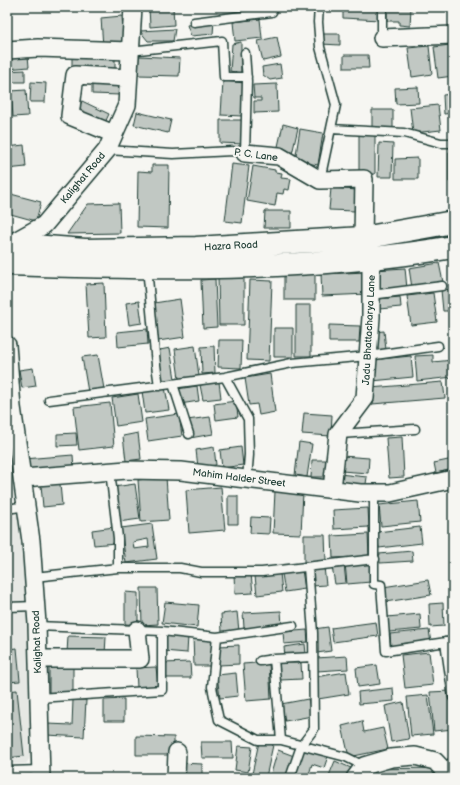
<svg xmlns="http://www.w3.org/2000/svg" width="460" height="785" font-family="'Balsamiq Sans',sans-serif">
  <rect width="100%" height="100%" fill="#f6f6f2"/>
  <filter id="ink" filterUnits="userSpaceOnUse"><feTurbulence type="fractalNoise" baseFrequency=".025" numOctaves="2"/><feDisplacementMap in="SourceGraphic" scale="8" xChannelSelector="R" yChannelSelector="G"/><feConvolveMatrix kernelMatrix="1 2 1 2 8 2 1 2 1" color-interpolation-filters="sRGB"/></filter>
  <g filter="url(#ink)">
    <!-- built -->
    <path fill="#e6e8e4" d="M21 514 27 558 34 751 26 764H7V515Z"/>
    <!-- building -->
    <path fill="#c1c8c3" stroke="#1f3d34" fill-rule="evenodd" d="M149 7H173L174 25 150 27Z
      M343 7H381L380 20 343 18Z
      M387 7H411L410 26 399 25V21H387Z
      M122 16 124 45 103 47 101 18Z
      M260 19 262 38 235 41 233 22Z
      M214 21 213 34 191 36 187 25Z
      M175 29 173 41H148L140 31Z
      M321 34H340V45L321 44Z
      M277 37 281 57 263 61 258 41Z
      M241 42V73L230 71 232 44Z
      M450 45 453 76 438 78 434 47Z
      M429 46 432 74 412 77 408 48Z
      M28 55 29 67 7 69V56Z
      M72 55H115V73H72Z
      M344 55H368L369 68H344Z
      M139 56 180 58 179 76 138 75Z
      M280 64 282 78 270 80 263 75 262 67Z
      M25 70V82H7V71Z
      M92 80 121 81 120 95 92 94Z
      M223 81 245 83 242 116 221 115Z
      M31 82 46 83 45 102H30Z
      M277 84 278 112 254 113V101H261V98H254L253 85Z
      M418 87 419 103 396 104 395 88Z
      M26 90 28 116 13 117 11 91Z
      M453 94V113L444 114 443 95Z
      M82 101 109 114 103 127 76 114Z
      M438 105 441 130 413 133 410 108Z
      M372 110H393V129H372Z
      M137 112 171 120 168 133 134 125Z
      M220 120H243V144L220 143Z
      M283 124 298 128 292 154 277 151Z
      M300 129 323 133 318 165 295 161Z
      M359 134H375V174H359Z
      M379 143 393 144 392 177H378Z
      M24 145 26 167 7 169V147Z
      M449 152H453V182H449Z
      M418 158V179H395V159Z
      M232 164 249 166 242 223 225 221Z
      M152 165H169L168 228 137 227 138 171 152 172Z
      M253 166 275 170V172L282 173 281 178 291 179 289 190 284 189 283 194 277 193 275 206 247 201Z
      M331 188 357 190 355 211 329 210Z
      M7 193 41 202 36 221 7 213Z
      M119 203 120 233 67 234 88 204Z
      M265 211H291V228H264Z
      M439 263 443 282 412 288 409 268Z
      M405 268 407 289 376 291 375 270Z
      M367 272 368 294 322 296 321 274Z
      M284 274H315V300H284Z
      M218 277H244V325H219Z
      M215 279 217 327 203 328 201 280Z
      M250 280 272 281 269 361 247 360Z
      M104 283 106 337 89 338 86 284Z
      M453 289V311H443L441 290Z
      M433 293 437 322 411 325 407 296Z
      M400 297 401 307 379 309 378 299Z
      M180 299 185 337 158 341 154 303Z
      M139 301 142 323 129 325 126 303Z
      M296 305H311V356H296Z
      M329 325 360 326 359 342H329Z
      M274 328H293V357H274Z
      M147 329 148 344 118 347 117 332Z
      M384 331 386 350 376 351 374 332Z
      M219 340H242L241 368 218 367Z
      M195 346 199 376 179 379 175 349Z
      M214 346 215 373 202 374 201 347Z
      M170 348 175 379 160 381 155 351Z
      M98 355 104 389 88 392 82 357Z
      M433 355V362L453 360V377L417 381 415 356Z
      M411 356 413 377 372 381 370 360Z
      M33 368 36 386 22 388 19 370Z
      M270 374 275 412 259 415 257 404 249 405 245 378Z
      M219 382 221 398 203 400 200 385Z
      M443 382 445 398 372 404 370 388Z
      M197 386 199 401 180 404 177 389Z
      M165 387 169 410 145 413 142 391Z
      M138 394 142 422 116 426 112 398Z
      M236 401 238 417 216 420 214 404Z
      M110 403 114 446 79 450 74 407Z
      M304 413 332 415 331 436 302 434Z
      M179 414 182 436 148 441 145 419Z
      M210 417 213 434 190 438 187 420Z
      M76 433 77 445 57 446V434Z
      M138 433 141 459 126 461 123 436Z
      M402 437 404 477 389 478 386 438Z
      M299 442 312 444 307 477 295 475Z
      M214 447 216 465 198 467 196 450Z
      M241 447 243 465 222 468 220 450Z
      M73 455 74 470 25 474 24 459Z
      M342 456 369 458 368 473 341 471Z
      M453 459V469L436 473 434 463Z
      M312 460H328L327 477H311Z
      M339 474 367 477 365 491 338 488Z
      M166 477 169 520 141 522 138 480Z
      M60 484 62 505 43 507 41 485Z
      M135 484 140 519 118 522 114 487Z
      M221 487 225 530 189 533 186 490Z
      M275 491 303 492 301 534 273 533Z
      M228 496H238V524H228Z
      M418 501 420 522 381 526 379 505Z
      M368 508 369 527 334 529 333 510Z
      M251 517 270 518 269 534 250 533Z
      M152 524 157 559 126 563 121 528ZM148 539 149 547 134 549 133 542Z
      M114 527 116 543 94 545 92 530Z
      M420 527 422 543 379 548 377 532Z
      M368 534 369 557 333 558 332 536Z
      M304 535H325L326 561 304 562Z
      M412 551 413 561 380 563 379 554Z
      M369 561 371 582 347 584 345 563Z
      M344 564 346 583 335 584 332 566Z
      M324 567 326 585 312 586 310 568Z
      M302 570 305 589 285 592 282 574Z
      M280 573 282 592 257 595 255 576Z
      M251 574 253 593 235 594 234 575Z
      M428 580 431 595 385 602 383 587Z
      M141 588H157L158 624 142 625Z
      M125 592 138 593V625L125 624Z
      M165 602 199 605 197 627 162 623Z
      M443 603 444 626 430 627 429 604Z
      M281 611 282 626 244 628 243 613Z
      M237 612 239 631 222 632 221 614Z
      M420 614 421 629 389 632 387 617Z
      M376 622 378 636 333 642 331 628Z
      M328 627 331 651 317 653 314 629Z
      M307 630 308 642 284 644 283 632Z
      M429 630 431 643 391 647 390 634Z
      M164 634 188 636 187 653 163 651Z
      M68 636 106 637 105 654 67 653Z
      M193 636 212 637 213 666H194Z
      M305 644 306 654 285 657 284 647Z
      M239 645V664L219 665V646Z
      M17 648 20 681 7 682V649Z
      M429 652 433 685 405 688 401 655Z
      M347 656 348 669 317 671 316 658Z
      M190 662 191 678H164L163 663Z
      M269 662 271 699 246 701 243 664Z
      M279 663H301L302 679 280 680Z
      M377 665 380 684 358 687 356 668Z
      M156 667 158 687 137 688 136 668Z
      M49 668H73V694H49Z
      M346 672 349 694 318 699 315 677Z
      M236 673 238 696 220 698 217 675Z
      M393 688 394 701 359 704 358 692Z
      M17 690 24 756 7 758V691Z
      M450 691 453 729 434 731 430 692Z
      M428 695 433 734 411 736 407 697Z
      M124 699V721H104V700Z
      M308 699 312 716 285 721 281 704Z
      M73 700H86L84 737 46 735 47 724 72 725Z
      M403 702 409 739 391 742 385 706Z
      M362 721 364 732 383 728 388 749 349 757 342 726Z
      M136 736 174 737V755H136Z
      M201 742H232L233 758H202Z
      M259 742 273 745 266 777 252 774Z
      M238 746 252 747 248 772 235 770Z
      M303 748 328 756 324 768 312 764 308 778H293Z
      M278 750 294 756 287 778 270 777Z
      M335 761 351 768 347 778H328Z
      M180 763 202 764V778H179Z
      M436 768V778H374L373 769Z"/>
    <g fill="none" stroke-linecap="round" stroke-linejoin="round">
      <!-- service casing -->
      <g stroke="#1f3d34" stroke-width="11">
        <path id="service" d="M319 7 318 22 320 47 336 105 320 180
          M194 22 272 12 274 7
          M382 38V7
          M130 51 222 41 224 77H247
          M331 129 404 133 441 143H453
          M107 150 173 154 232 151 245 153 247 81 245 53
          M147 267 156 365 159 386
          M371 295 442 286
          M225 377 248 419 249 455 247 479
          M173 384 189 434
          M49 400 225 377 292 363 368 356 438 346
          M340 434 415 429
          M110 471 118 538V568
          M374 493V584L381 585 386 651 453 641
          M7 509 26 506
          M34 577 118 568H180L201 572H262L375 559
          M7 607 36 606
          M37 626 162 631 217 637 293 626
          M217 637 212 687 219 720 258 740H281
          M445 642 453 697
          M274 659 281 740 346 757 364 766
          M260 661 274 659 313 657
          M38 698 162 690V631
          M443 770 453 761
          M7 771 41 770
          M290 778 301 746 314 729 313 633 308 567"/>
      </g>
      <!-- minor casing -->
      <g stroke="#1f3d34" stroke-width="20">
        <path id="minor" d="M382 38 453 35
          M7 50 38 48 130 51
          M114 134 70 116 75 75 128 78
          M245 153 279 156 320 180 364 179 363 238
          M8 246V245L44 225 107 150 127 105 133 7
          M7 345 12 407 31 541 37 624 41 778
          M23 478 127 470 181 471 360 493H390L453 479
          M332 489 338 434 365 398 371 317V258
          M38 659H140L137 630
          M176 778 177 752
          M355 778 364 766 391 758 415 756 435 761 451 778"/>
      </g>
      <!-- secondary casing -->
      <g stroke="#1f3d34" stroke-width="25">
        <path id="secondary" d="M7 244 85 250 196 248 363 238 453 222
          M7 264C154 269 308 272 453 247"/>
      </g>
      <!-- service -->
      <use href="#service" stroke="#f6f6f2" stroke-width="8"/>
      <!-- minor -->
      <use href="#minor" stroke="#f6f6f2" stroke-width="17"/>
      <!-- secondary -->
      <use href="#secondary" stroke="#f6f6f2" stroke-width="22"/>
    </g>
  </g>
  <g text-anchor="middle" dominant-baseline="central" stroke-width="4" stroke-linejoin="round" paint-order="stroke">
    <!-- street labels -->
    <g font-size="10" fill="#1f3d34" stroke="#f6f6f2">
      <text transform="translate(256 155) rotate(8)">P. C. Lane</text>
      <text transform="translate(83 178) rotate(-50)">Kalighat Road</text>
      <text transform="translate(231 246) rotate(-3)">Hazra Road</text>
      <text transform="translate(369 330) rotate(-87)">Jadu Bhattacharya Lane</text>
      <text transform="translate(239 478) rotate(7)">Mahim Halder Street</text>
      <text transform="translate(37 642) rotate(-92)">Kalighat Road</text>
    </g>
  </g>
  <!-- margin -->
  <rect width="460" height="785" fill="none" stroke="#f6f6f2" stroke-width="24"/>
  <rect x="12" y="12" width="436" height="761" fill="none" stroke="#1f3d34" stroke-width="1.5" filter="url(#ink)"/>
</svg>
